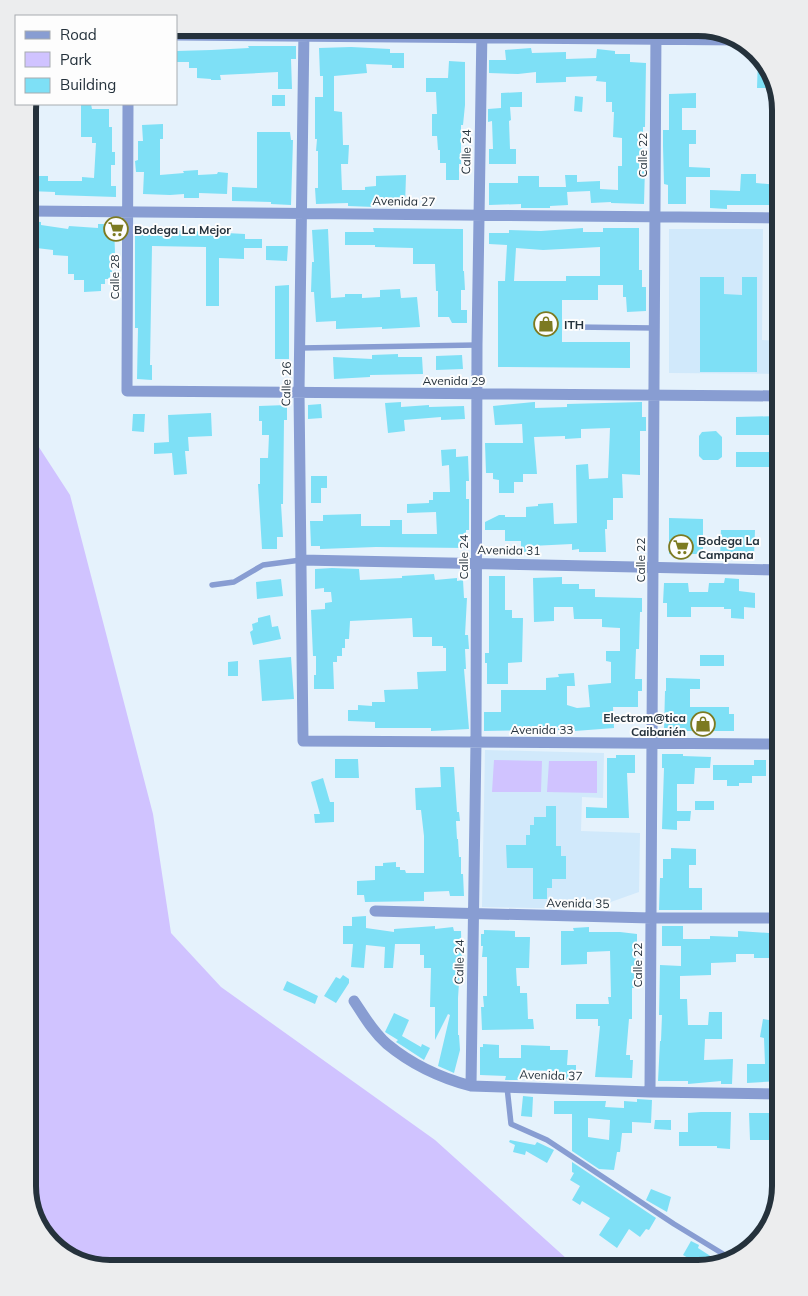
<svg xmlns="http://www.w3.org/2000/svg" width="808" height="1296" font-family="Mulish,sans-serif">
  <rect width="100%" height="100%" fill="#e5f2fc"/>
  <!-- built -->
  <path fill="#d1e9fb" d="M669 229H763L762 340 780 341V374L669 373Z
    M485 750 604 753 603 798 582 797 581 831 640 833 639 892 591 909 482 907Z"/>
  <!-- green -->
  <path fill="#d0c3ff" d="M33 438 70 495 153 814 171 933 221 987 435 1140 577 1268H105L64 1255 36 1223 28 1186V443Z
    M494 760 542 761 541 792H492Z
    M549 761H597V793L547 792Z"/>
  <!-- building -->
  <path fill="#7ee0f6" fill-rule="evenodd" d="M248 46H296V59H291L292 89H278V72L220 75 221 80H211V79L197 78V68H189V62H176V51L211 50 249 48Z
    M351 47 390 49V53H404V68H392V65L366 64 367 73 334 76V111L342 112 343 145H349L348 164H341L342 190H365V187L376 186V176L406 175 405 206 394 205V200L373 201 374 207 348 206V203L316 204 315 188H318V151H316L317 139H315V97H323V76H320L319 48Z
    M531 48 532 53 566 52V59L596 58 597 49 615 51V54H630V62L646 63 645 127H643V141H642L641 167H645L644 204 611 203V202L591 203 590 191 567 192 568 205 550 206V208H521V204L489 205V183H518V176H539V187H566L565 175H577V182L600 181V189L618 190V166H622V138L613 137 614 112H612V102H606V82L596 81 597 76 566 77V82L536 83V72L518 74 489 73V60H506L505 50Z
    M758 57 770 71 769 88H757Z
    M449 61 465 62V105L463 125H461V164H459V180H446V163H440V150H438L437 136H432V114H437L436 92H426V78H448Z
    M522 92V107H510L511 120 509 121 510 149H516V164H489V149H493L492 121 488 122V109L501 108V93Z
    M696 93V108H682V130H696V144H689V167L710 168V177H686V204H668V185L664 184 663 146V130H669V94Z
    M272 95H285V106H272Z
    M575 96 583 97 582 112 574 111Z
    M81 104H91L92 109H109V127H112V152H115V165H111V186H116V197L55 195V192L28 191V176H48V181H82V177L94 178 96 143H92V137H81Z
    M163 124V139H160V175L184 173 183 171 198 170V175L217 174 218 172 228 173 227 194 199 193V198H184V194L170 195 143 194 144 172H136L135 161 138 160V141H143L142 125Z
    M257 132H290L291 140H293L291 205 271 204V202L232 201V187L257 188Z
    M741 174H756V183L779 185 780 205H727V209L710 208V190L740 191Z
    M28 221 41 222V225L68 229 69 226 98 228V224H114L115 253H112V272H110V279H105V284H101V291L84 292V280H74V274H68V256L53 255V250L28 247Z
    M135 228 245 234V239H262V248H244V259L219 258V306H206V247L152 246 150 365H152V380L137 379 138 328H135Z
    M373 228 463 229V271H464L465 290H461V310H467V323H452L449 317H438V291H436L435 264H413V248L375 247V245H345V232H374Z
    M583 228V232H603V228H639V270H642V287H646V311L627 312 626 297H623V285H598V300H562V342H630V368L498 367V281H505L507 245 489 244V233H509V230L541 231ZM600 247V276H566V281H514L516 248 543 250Z
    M328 229 331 298 345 297V294H362V298L380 297V290L400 289 401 298 417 297 420 327 382 329V327L336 329V321L316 322 314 292H311L312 262H314L312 230Z
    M266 246H288L287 261 266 260Z
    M700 277H724V294L742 295V277H757V372H700Z
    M289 285V359H275V286Z
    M398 354V357H422L423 374 370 375V377L334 379 333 357 372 359V355Z
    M462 355 463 369 436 370V356Z
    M401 402V407L429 405V407L464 406 465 419 441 420V417L404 420 405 431 388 433 385 403Z
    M534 402H535V408L567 407V404L642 402V417H646V431H640V475L622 474 623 498H613V520H607V529H605L606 552H579V549L572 550V544L531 546V552H521V541H505V530H485V522L499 515H505V517H526V507L538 506V504L553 503 554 524 577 523 576 465 588 464 589 479 608 478 610 428 581 429V438L565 439V436L534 437 537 474H523V482H514V493H499V480L493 479V473H486L485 443H523L522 424 495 425 493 406Z
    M321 404 322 418 308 419V405Z
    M287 405V420H284L283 504H281L283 537H277V549H262L258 484H260V458H268L269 435H262V421H259V406Z
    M211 413 212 436 188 437 189 451H185L187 474 174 475 172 453 154 454V443L169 442 168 415Z
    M133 414H145L144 432 132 431Z
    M780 416V435H736V417Z
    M716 431 722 437V457L718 460H703L699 456V436L702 432Z
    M456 449V457L468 456 469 481H466V499H469V530H466V548L376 547 320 549V546H311L310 521H323V515L361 514V526H390V520H402V534H437L436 512 407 513V504L429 503V500H433V492H450L449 465 442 466 441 450Z
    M736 452H778V467H736Z
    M311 476H327V488H321V503H311Z
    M669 518 703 519V554H669Z
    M721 530H755L754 557 720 559Z
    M332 568 359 569 360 580 402 578V576L434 574 435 580 457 578V581L463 580 464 598H467L465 635H468L469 649H465L466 669H464L469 729 431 731V728H375V722L348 721V710H358V705L372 706V702H385L384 690 418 689 417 672 446 671V648H443V646H432V637H413L412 618 350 621 349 639H345V648H342V656H337V662H333L334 689H314V675H316V656H313L311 610 325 609V603L332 602 331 592H324V588L315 589V569Z
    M489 576H505V610H512V618H523L522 662 508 663V684H487V663H485V653H489Z
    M562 577V584H579V589H595V597L642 598V612H640L639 649H636L635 679H642V691H638V707H613L614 728 575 731V729L558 730V727L533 728V730L484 731V712H501V690H546V678L559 677 558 674 574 673 575 686H567V705L577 708 590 707 588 685 611 683V662L606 661V651H620V628L602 627V619H574L573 607H554V621L534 622 533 578Z
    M725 578 739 579V591L755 593V608L744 607V619L731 618V609H724V607H691V617H667V603H663L664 583H688L689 592H708L709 583H724Z
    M281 579 283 596 257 599 256 582Z
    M270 615 272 627 278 626 281 639 253 645 250 632 253 630 252 624 258 622V618Z
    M700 655H724V666H700Z
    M291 657 294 699 262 701 259 660Z
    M238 661V676H228V662Z
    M666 678 700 679V689H690V707H729V714H734V731H664L665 691H666Z
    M662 754H683V756L711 757 710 768H695L694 784H677V811H691L690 821H677V830L662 829 664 768H662Z
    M616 755H635V773H627L629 818H586V807L607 808V758H616Z
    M335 759H358L359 778H335Z
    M754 760H766V776H752V783H739V786H727V780H713V765H754Z
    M440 767H454L457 812H459L460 821H456L457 839H458L459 857H461V874H463L464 896H450L449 891 424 892V901L365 902 364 895H357V881L375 880V866H383V863L396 862V867H400V870H405L406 873H424V836L421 810H416L415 788 441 787Z
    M323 778 330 802H334V822L315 823 314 814H320L311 782Z
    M695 801H714V810H695Z
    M546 806H556V846H561V856H566V879H552V888H547V899H533V868H507L506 845H526V835H530V825H534V817H546Z
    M671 848 696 849V865H689V888H702V910H659L660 878H663V859H671Z
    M366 916V928L394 932V929L435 926V929L453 927 454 931H461L462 967H460L458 998V1035H459L460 1050 454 1073 438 1066 450 1015 448 1014 435 1040V1007H430L431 968H424V955H420V944H395L393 968H384L385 947 366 945 364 968 351 967 353 944H343V926H352V917Z
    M662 926H683V939H710V936L738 937V931L769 933V936H780V958H754V954H736V962L711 963V975L680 976V999H687L688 1025H708L709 1012H722V1039H705L704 1060 733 1059 732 1084H721V1081L688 1084V1081H658L660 1041H661L662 1015H659L660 965 681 966V946H662Z
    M589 927V932H620L637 934V945H640L639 954H636L635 975H636V988H632V1019H629L626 1055H630V1060H633L632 1078 595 1077 600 1026H598V1019H576V1004H609L608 997H611L610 951 587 952V964L561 965V931H574L573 928Z
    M484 930 515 931V937H530L529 968H516L517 986H520V993H527L528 1019H533L534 1029 482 1030 481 1007H484L483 996H487V957H482L483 946H481V934H484Z
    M343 975 349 979V983L336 1003 324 996 336 977 340 979Z
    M287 981 318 996 315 1004 283 990Z
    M394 1013 409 1020 402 1036 421 1047 422 1044 430 1048 424 1060 401 1045 396 1042 398 1040 385 1032Z
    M763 1019 780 1022V1040L776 1039V1063H780V1081L747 1083V1064H765L764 1038 760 1037Z
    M483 1044 499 1045V1058H521V1045L550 1046V1050H568L567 1065H576V1079H557L558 1071 521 1070V1080H505L506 1076 480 1075V1047H483Z
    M523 1096 533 1097 532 1117 521 1116Z
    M637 1099 652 1100 651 1123 632 1122V1133H622L620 1152H617L614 1170 599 1169 572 1151V1114H554V1101H606L605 1107 624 1108V1101L637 1102ZM588 1118 610 1120 609 1140 588 1137Z
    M701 1112H731L730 1149 717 1148V1146H679V1132H688V1113Z
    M749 1113H780V1140H750Z
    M655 1120H671V1130L654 1129Z
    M510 1140 535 1145 537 1142 554 1150 547 1163 526 1151 525 1155 513 1152 515 1145 509 1142Z
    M572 1162 656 1218 649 1230 646 1229 640 1237 629 1229 617 1248 599 1235 610 1218 582 1201 580 1205 572 1200 580 1186 570 1180 574 1173 572 1172Z
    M651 1189 671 1197 667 1212 646 1200Z
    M691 1241 699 1245 698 1248 715 1259 711 1266 703 1267 683 1255Z"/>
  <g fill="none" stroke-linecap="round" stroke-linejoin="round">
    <!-- service -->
    <path stroke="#889dd2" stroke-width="5.5" d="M574 327 654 328
      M300 348 477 345
      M212 585 234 582 263 565 301 560
      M507 1087 511 1124 547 1140 674 1224 733 1260"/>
    <!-- minor -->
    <path stroke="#889dd2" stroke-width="11" d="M304 28 299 392 303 741 780 744
      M176 35 741 40
      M128 104 127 391 780 396
      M28 211 780 218
      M301 560 780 570
      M375 911 651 918H780
      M354 1001C364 1016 373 1032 387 1044 411 1064 441 1078 471 1086L650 1092 780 1094
      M471 1086 476 742 477 345 482 28
      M650 1092 656 28"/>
  </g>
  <!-- icons -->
  <defs>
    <g id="supermarket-ring" transform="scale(1.25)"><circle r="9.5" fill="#fdfdfd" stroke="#7c7a21" stroke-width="1.5"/><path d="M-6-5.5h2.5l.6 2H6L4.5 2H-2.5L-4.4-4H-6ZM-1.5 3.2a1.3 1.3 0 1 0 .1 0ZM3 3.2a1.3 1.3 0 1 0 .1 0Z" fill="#7c7a21"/></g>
    <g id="shop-ring" transform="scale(1.25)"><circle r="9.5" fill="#fdfdfd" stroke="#7c7a21" stroke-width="1.5"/><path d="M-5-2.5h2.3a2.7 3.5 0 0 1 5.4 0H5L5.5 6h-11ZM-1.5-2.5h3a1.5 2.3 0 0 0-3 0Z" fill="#7c7a21"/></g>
  </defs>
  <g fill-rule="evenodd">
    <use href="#supermarket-ring" x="116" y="229"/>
    <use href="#shop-ring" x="546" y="324"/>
    <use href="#supermarket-ring" x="681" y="547"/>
    <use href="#shop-ring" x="703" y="724"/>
  </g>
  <g text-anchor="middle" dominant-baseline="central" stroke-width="4" stroke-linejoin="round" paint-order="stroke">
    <!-- street labels -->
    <g font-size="12" fill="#25323c" stroke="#fdfdfd">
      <text transform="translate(466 152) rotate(-89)">Calle 24</text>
      <text transform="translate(642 155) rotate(-90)">Calle 22</text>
      <text transform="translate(404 201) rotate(1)">Avenida 27</text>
      <text transform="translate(114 277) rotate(-90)">Calle 28</text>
      <text x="454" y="380">Avenida 29</text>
      <text transform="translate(286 384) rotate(-89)">Calle 26</text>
      <text transform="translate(509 550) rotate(1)">Avenida 31</text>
      <text transform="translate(463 557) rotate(-90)">Calle 24</text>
      <text transform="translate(640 560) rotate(-90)">Calle 22</text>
      <text x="542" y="729">Avenida 33</text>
      <text transform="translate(578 903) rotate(1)">Avenida 35</text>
      <text transform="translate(459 962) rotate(-89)">Calle 24</text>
      <text transform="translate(637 965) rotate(-90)">Calle 22</text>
      <text transform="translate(551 1075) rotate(2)">Avenida 37</text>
    </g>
    <!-- poi labels -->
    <g font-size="12" font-weight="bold" fill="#25323c" stroke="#fdfdfd" text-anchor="start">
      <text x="134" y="229">Bodega La Mejor</text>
      <text x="564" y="324">ITH</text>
      <text x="698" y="540">Bodega La<tspan x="698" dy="14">Campana</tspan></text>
      <text x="686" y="717" text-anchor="end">Electrom@tica<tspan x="686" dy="14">Caibarién</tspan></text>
    </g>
  </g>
  <!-- crop -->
  <path d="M0 0H808V1296H0ZM110 36H698A74 74 0 0 1 772 110V1186A74 74 0 0 1 698 1260H110A74 74 0 0 1 36 1186V110A74 74 0 0 1 110 36Z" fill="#ecedee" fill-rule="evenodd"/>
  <path fill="none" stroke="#25323c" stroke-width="6" d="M110 36H698A74 74 0 0 1 772 110V1186A74 74 0 0 1 698 1260H110A74 74 0 0 1 36 1186V110A74 74 0 0 1 110 36Z"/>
  <!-- legend -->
  <rect x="15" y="15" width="162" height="90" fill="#fdfdfd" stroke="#a7acb0"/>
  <rect x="25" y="31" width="25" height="8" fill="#889dd2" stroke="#a7acb0"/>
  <text x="60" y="40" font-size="15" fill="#25323c">Road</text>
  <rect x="25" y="52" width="25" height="15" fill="#d0c3ff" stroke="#a7acb0"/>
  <text x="60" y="65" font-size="15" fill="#25323c">Park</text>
  <rect x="25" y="78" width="25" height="15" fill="#7ee0f6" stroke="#a7acb0"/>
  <text x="60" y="90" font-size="15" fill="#25323c">Building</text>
</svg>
